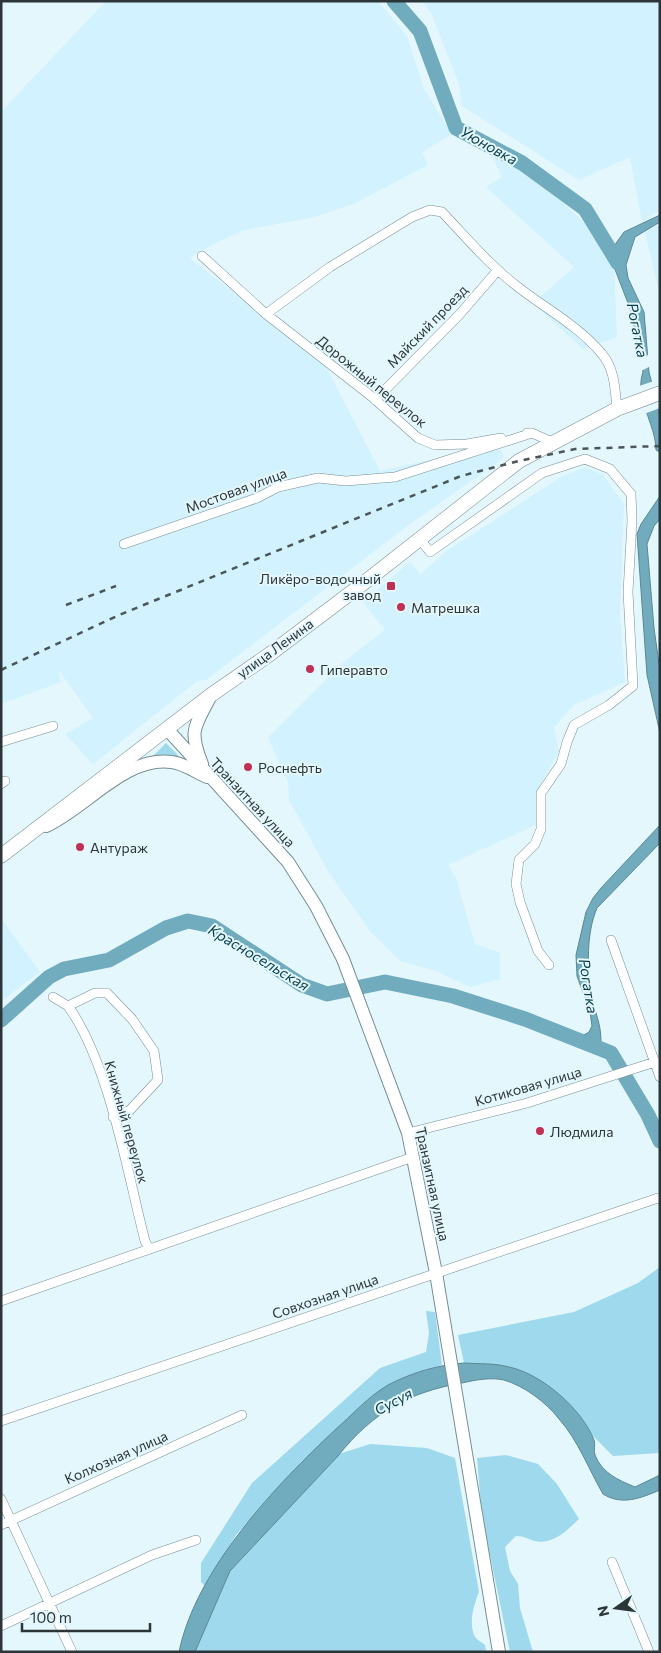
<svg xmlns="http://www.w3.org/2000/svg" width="661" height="1653" font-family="Commissioner,sans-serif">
  <rect width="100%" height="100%" fill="#e3f7fd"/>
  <!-- built -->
  <path fill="#d1f2fe" d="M106 1H378L407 36 424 89 452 134 422 152 428 165 353 204 315 217 244 230 212 245 190 258 325 365 380 471 499 445 504 458 410 524 206 680 197 681 93 764 65 734 93 718 58 669 61 682 1 704V112Z
    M422 1H660V210L642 222 630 157 579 180 462 106 459 84 431 13Z
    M491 153 523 165 591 229 614 264 617 337 583 349 533 303 574 267 486 187 502 177Z
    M660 224V296L645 232Z
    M585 467 603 475 624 504 620 614 625 682 574 705 554 727 559 751 536 793V825L448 865 456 878 475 944 500 953V979L470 987 436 971 400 961 369 930 328 871 289 800 288 782 268 738 345 661 385 630 363 602 410 562 421 574 445 552 561 477Z
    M1 918 40 972 1 1001Z"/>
  <!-- green -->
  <path fill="#9fd9ed" d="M166 743 178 755 177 757 153 756Z
    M660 1267V1453L613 1456 590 1433 575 1411 510 1367 464 1363 458 1335 574 1312 638 1283Z
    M426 1311 435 1312 442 1365 416 1373 302 1461 236 1535 205 1586 201 1582V1563L252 1483 380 1368 426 1352 429 1333Z
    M370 1444 427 1448 455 1458 479 1592C474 1604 468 1624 475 1637 477 1640 483 1643 485 1645L486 1652H195L230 1571 339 1454Z
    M506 1455 538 1464 557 1484 579 1519C567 1530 554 1545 535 1541 527 1539 524 1536 516 1536L505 1547 510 1571 518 1584 520 1608 533 1652H510L482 1516 477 1458Z"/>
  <!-- water -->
  <path fill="#71abbe" stroke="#5c8896" d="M660 215V222L635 237 626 265 628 278 644 312 649 372 660 416V452L656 450C656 425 634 397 643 372L631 311 611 259 614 246 624 232Z
    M660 496V519L654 526 647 544 654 628 660 671V733L647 675 637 534 641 524Z
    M660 825V843L597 908C586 934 587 969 592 997 595 1014 601 1022 601 1042L584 1035 589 1032 592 1026 590 1012 577 976 576 955 586 912 593 898 601 888Z
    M464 1363C478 1364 495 1363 509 1367 542 1374 582 1409 594 1440 596 1445 593 1450 595 1455 602 1473 618 1480 635 1487L660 1475V1490C641 1498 622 1506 603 1494 589 1470 578 1440 559 1419 546 1402 524 1386 504 1380 491 1377 475 1380 462 1383 409 1392 372 1413 338 1456L230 1571 195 1652H179C196 1569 276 1485 336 1429 352 1415 369 1396 388 1385 411 1373 437 1365 464 1363Z"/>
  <!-- pier -->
  <path fill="#e3f7fd" d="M651 354V366L641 371 638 359Z
    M654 381 660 408 644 414 639 386Z"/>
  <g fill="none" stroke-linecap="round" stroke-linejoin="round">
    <!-- river -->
    <path stroke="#71abbe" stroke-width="15" d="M394 1 420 31 456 128 522 163 585 209 618 263
      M1 1020 49 977 64 969 109 960 166 928 188 921 212 926 302 985 327 994 385 982 453 996 525 1019 611 1053 648 1115 660 1141"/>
    <!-- street casing -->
    <g stroke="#778e95" stroke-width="10">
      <path id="street" d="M202 256 266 314 371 396 418 438 435 445 467 444 501 438
        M266 314 330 267 412 217 430 210 442 212C467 238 489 265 518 287 546 309 579 326 602 354 615 369 615 390 617 409
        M375 400 459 315 498 270
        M527 433H532L552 442
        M420 539 430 552 542 473 585 459 610 469 631 494 632 521 628 592 633 686 609 705 574 725 567 742 561 764 541 793V829L535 844 519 860 516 884 520 902 538 951 549 965
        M124 544 257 498 278 487 318 478 346 481 395 477 532 433
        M1 742 53 726
        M1 784 5 781
        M611 940 660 1077
        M53 997 68 1006 95 993H107L132 1019 154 1051 158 1080 130 1110 113 1117
        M68 1006C109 1063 127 1171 145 1241L149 1249
        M408 1133 527 1103 655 1062 660 1063
        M1 1301 413 1157
        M1 1421 658 1198
        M1 1499 72 1652
        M1 1525 242 1415
        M612 1562 649 1652
        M1 1626 152 1555 196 1540"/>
    </g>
    <!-- secondary casing -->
    <g stroke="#778e95" stroke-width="14">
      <path id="secondary" d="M167 729 288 862 316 906 343 959 408 1133 436 1273 499 1652
        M202 764C188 729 195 727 211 695
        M46 826C86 808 125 756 171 762 183 763 196 772 207 777"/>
    </g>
    <!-- primary casing -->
    <g stroke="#778e95" stroke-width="15">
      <path id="primary" d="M1 856 211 695 270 654 365 582 519 461 617 409 660 393"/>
    </g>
    <!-- street -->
    <use href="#street" stroke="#fff" stroke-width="9"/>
    <!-- secondary -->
    <use href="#secondary" stroke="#fff" stroke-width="12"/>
    <!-- primary -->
    <use href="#primary" stroke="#fff" stroke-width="14"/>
    <!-- rail -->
    <path stroke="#4c565a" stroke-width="2.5" stroke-dasharray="6 6" stroke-linecap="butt" d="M66 605 116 586
      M1 670 119 615 461 476 519 461 575 449 660 446"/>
  </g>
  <!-- markers -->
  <g fill="#c03055" stroke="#e3f7fd" stroke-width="2">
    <rect x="386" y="581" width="10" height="10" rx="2.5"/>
    <circle cx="401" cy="607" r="5"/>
    <circle cx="310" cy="669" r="5"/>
    <circle cx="248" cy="767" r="5"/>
    <circle cx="80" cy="847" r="5"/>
    <circle cx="540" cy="1131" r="5"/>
  </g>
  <g text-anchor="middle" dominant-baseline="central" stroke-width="4" stroke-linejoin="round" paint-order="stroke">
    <!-- street labels -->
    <g font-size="14" fill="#2c3538" stroke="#e3f7fd">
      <text transform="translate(427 326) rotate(-46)">Майский проезд</text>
      <text transform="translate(372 381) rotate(39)">Дорожный переулок</text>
      <text transform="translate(236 490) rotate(-20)">Мостовая улица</text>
      <text transform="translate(275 648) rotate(-36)">улица Ленина</text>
      <text transform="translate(253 802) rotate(47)">Транзитная улица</text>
      <text transform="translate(528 1086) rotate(-16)">Котиковая улица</text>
      <text transform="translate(127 1122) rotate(74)">Книжный переулок</text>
      <text transform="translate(433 1184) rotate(78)">Транзитная улица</text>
      <text transform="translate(325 1296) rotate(-19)">Совхозная улица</text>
      <text transform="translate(116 1457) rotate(-24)">Колхозная улица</text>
    </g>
    <!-- poi labels -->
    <g font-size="14" fill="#2c3538" stroke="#e3f7fd" text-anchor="start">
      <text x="381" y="578" text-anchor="end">Ликёро-водочный<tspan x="381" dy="16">завод</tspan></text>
      <text x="411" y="607">Матрешка</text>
      <text x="320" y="669">Гиперавто</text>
      <text x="258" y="767">Роснефть</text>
      <text x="90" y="847">Антураж</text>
      <text x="550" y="1131">Людмила</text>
    </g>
    <!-- water labels -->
    <g font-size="15" font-style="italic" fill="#083d4c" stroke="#e3f7fd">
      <text transform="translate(489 145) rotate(29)">Уюновка</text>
      <text transform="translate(638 330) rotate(79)">Рогатка</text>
      <text transform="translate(259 957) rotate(31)">Красносельская</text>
      <text transform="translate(589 986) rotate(81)">Рогатка</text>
      <text transform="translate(393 1401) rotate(-28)">Сусуя</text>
    </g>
  </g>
  <!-- border -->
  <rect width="661" height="1653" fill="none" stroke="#2c3538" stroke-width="5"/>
  <!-- north arrow -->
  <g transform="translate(616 1608) rotate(256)" stroke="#e3f7fd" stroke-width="4" paint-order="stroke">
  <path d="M0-4L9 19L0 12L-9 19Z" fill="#2c3538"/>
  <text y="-8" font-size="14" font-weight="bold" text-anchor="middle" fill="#2c3538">N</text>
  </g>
  <!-- scale -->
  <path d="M22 1623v8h128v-8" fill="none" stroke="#2c3538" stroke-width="2.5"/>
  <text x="30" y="1623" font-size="15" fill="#2c3538" stroke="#e3f7fd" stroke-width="4" paint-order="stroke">100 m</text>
</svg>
